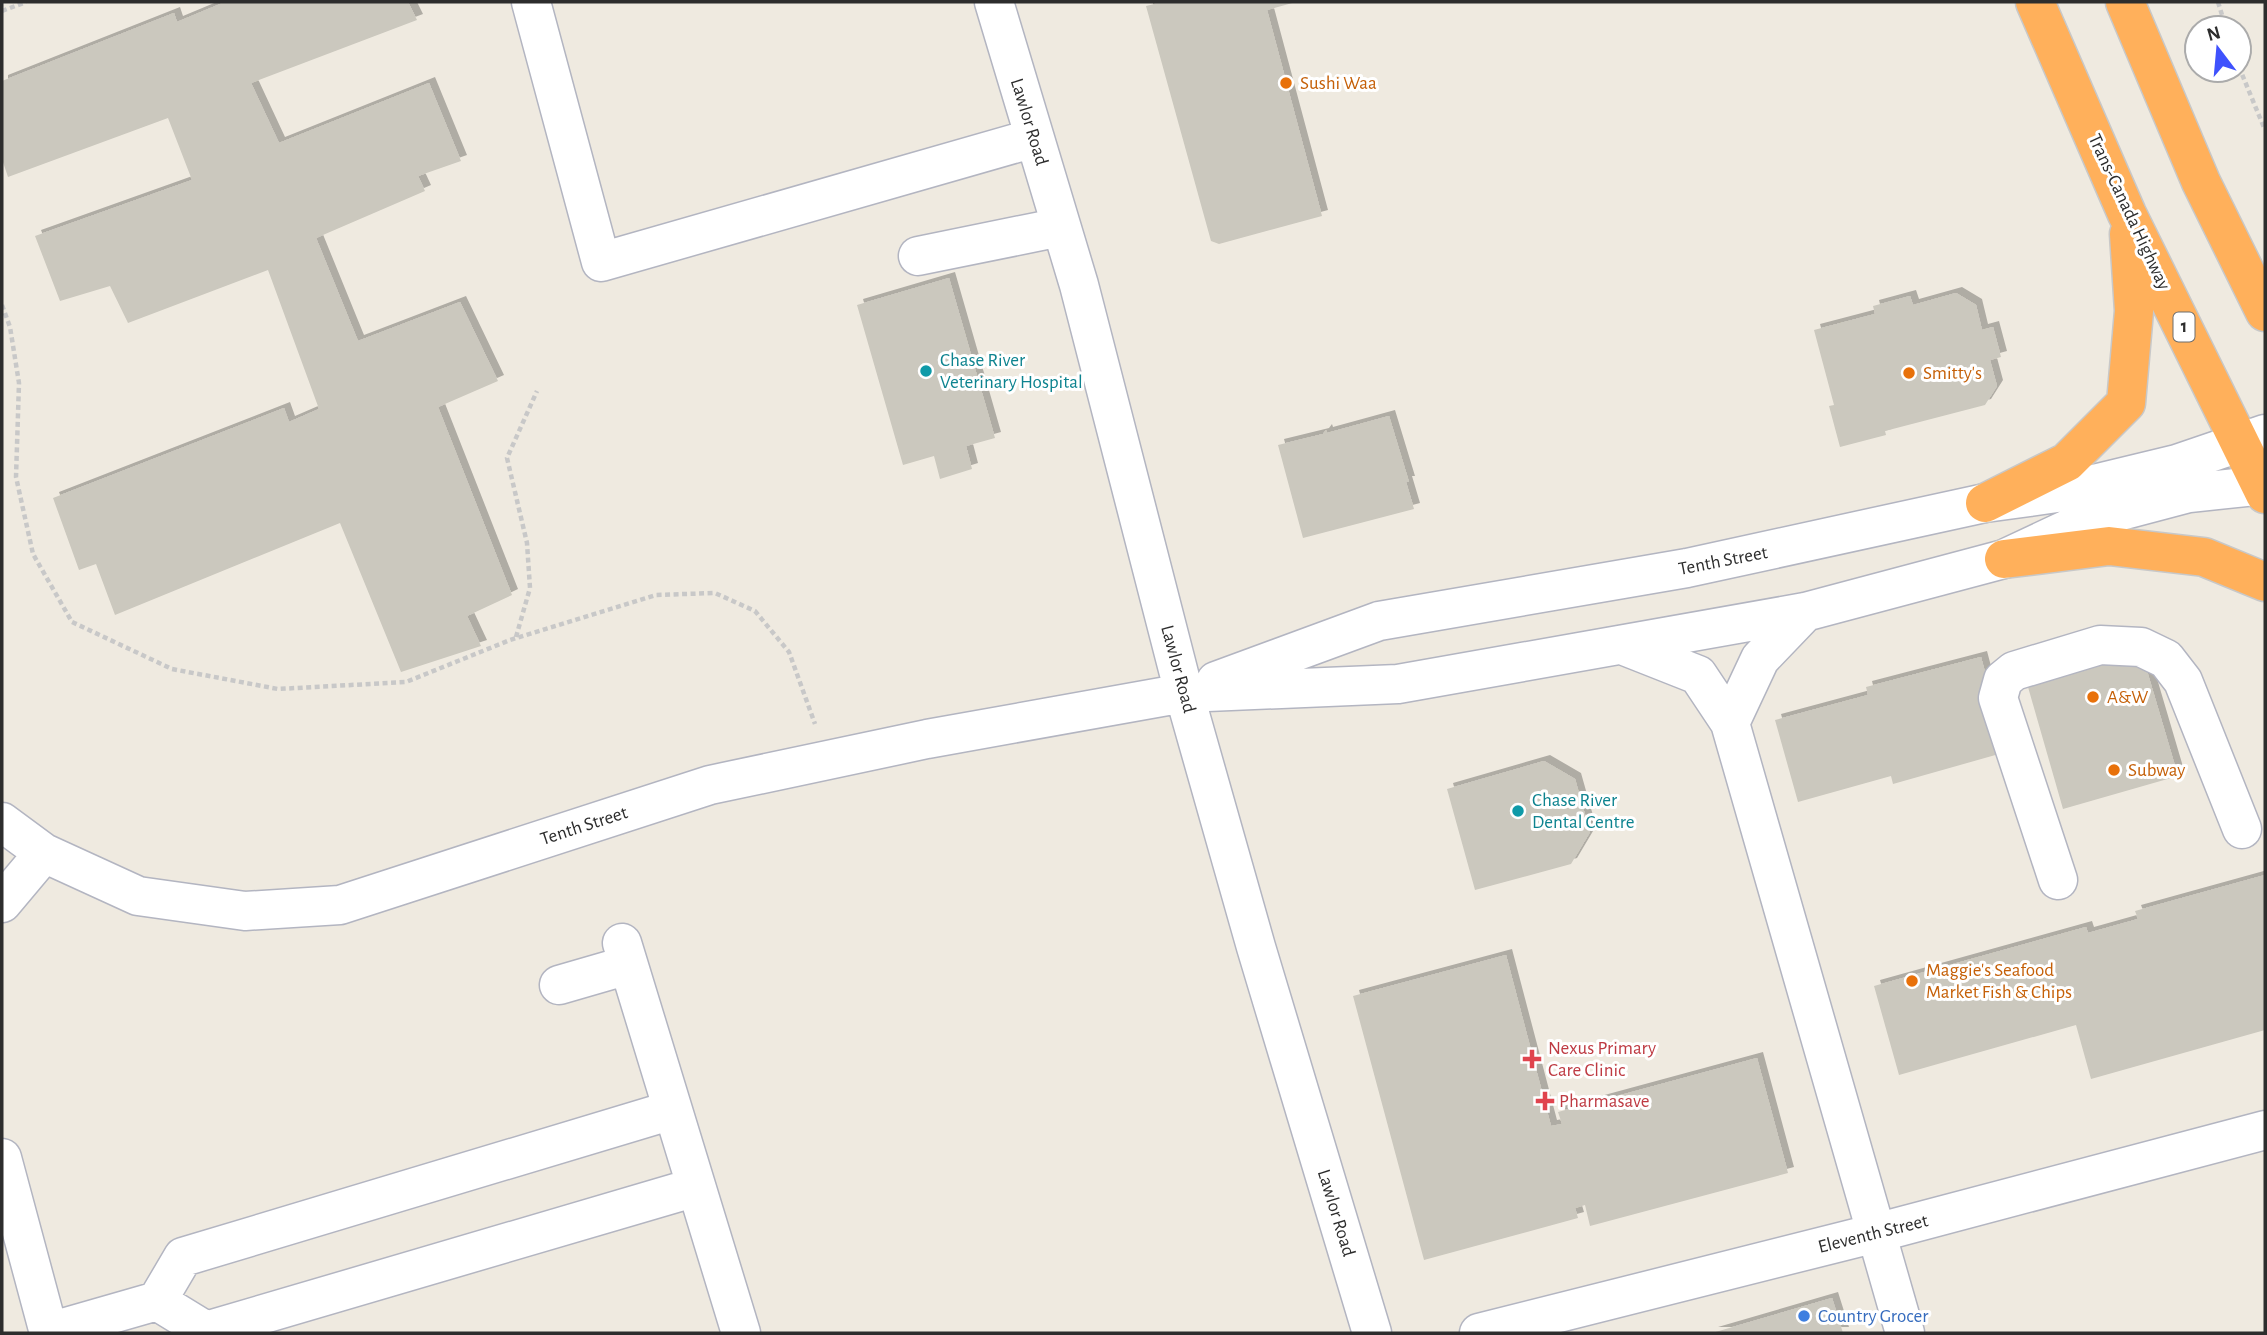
<svg xmlns="http://www.w3.org/2000/svg" width="2267" height="1335" font-family="'Alegreya Sans',sans-serif">
  <defs>
    <filter id="shadow"><feDropShadow dx="6" dy="-6" stdDeviation="0" flood-color="#0004"/></filter>
  </defs>
  <rect width="100%" height="100%" fill="#efeae0"/>
  <!-- building -->
  <path fill="#cbc8be" filter="url(#shadow)" d="M225 2H408L417 20 251 83 279 143 429 83 461 161 418 176 425 191 316 238 358 341 460 302 498 381 438 407 512 595 467 616 481 646 401 672 340 523 115 615 96 564 79 570 53 498 284 408 289 422 319 409 268 270 128 323 110 286 60 301 35 236 192 180 168 118 8 177 2 159V81L174 13 177 22Z
    M1163 2H1296L1267 10 1322 216 1219 244 1211 241 1146 6Z
    M949 278 995 438 966 446 972 469 940 479 934 456 903 465 857 305Z
    M1956 293 1976 305 1982 330 1993 327 2001 357 1990 360 1997 386 1985 405 1885 431 1886 435 1840 447 1829 406 1834 405 1814 330 1875 314 1873 306 1910 296 1913 305Z
    M1389 416 1409 482H1406L1414 509 1303 538 1278 445 1323 434 1326 430 1327 433Z
    M2142 654 2178 776 2063 809 2028 687Z
    M1981 657 2006 752 1893 784 1891 776 1798 802 1775 720 1868 695 1866 687Z
    M1544 761 1575 779 1590 832 1571 864 1475 890 1447 789Z
    M2265 875V1030L2091 1079 2076 1025 1899 1075 1874 986 2086 927 2088 933 2138 919 2135 911Z
    M1506 955 1551 1126 1562 1124 1558 1112 1757 1058 1788 1173 1590 1226 1585 1205 1575 1208 1578 1218 1424 1260 1353 996Z
    M1832 1298 1843 1333H1712Z"/>
  <g fill="none" stroke-linecap="round" stroke-linejoin="round">
    <!-- minor casing -->
    <g stroke="#b3b5c1" stroke-width="41">
      <path id="minor" d="M531 2 601 262 1034 138
        M994 2 1079 285 1184 693 1256 947 1372 1333
        M918 256 1061 227
        M1622 645 1698 675 1730 723 1905 1333
        M1216 681 1379 621 1687 568 1985 503 2057 493 2177 464 2265 434
        M1730 723 1760 659 1805 612
        M2 822 44 853 138 896 245 911 340 905 710 785 927 739 1184 693 1398 684 1805 612 2004 559 2087 520 2189 493 2265 485
        M2058 880 1998 698 2003 680 2014 671 2100 645 2141 647 2166 659 2183 681 2242 829
        M2 903 44 853
        M622 943 741 1333
        M559 985 628 965
        M2 1158 49 1333
        M157 1301 206 1331 696 1187
        M49 1332 157 1301 183 1257 672 1110
        M1479 1333 1876 1233 2265 1130"/>
    </g>
    <!-- highway casing -->
    <g stroke="#c8c8c8" stroke-width="41">
      <path id="highway" d="M2035 2 2127 214 2265 494
        M2125 2 2201 182 2265 312
        M1985 503 2067 462 2126 403 2134 311 2129 234
        M2004 559 2109 546 2204 557 2265 582"/>
    </g>
    <!-- path -->
    <path stroke="#c8c8c8" stroke-width="4.5" stroke-dasharray="5 3.5" stroke-linecap="butt" d="M2218 2 2226 28
      M2 11 26 2
      M2239 67 2265 130
      M2 305 10 327 19 383 16 477 33 554 72 622 172 669 278 689 406 682 510 640 656 595 715 593 755 611 789 652 815 724
      M516 637 530 588 527 543 507 458 537 391"/>
    <!-- minor -->
    <use href="#minor" stroke="#fff" stroke-width="38"/>
    <!-- highway -->
    <use href="#highway" stroke="#ffb05b" stroke-width="38"/>
  </g>
  <!-- markers -->
  <g fill="#e8710a" stroke="#fff" stroke-width="2.5">
    <circle cx="1286" cy="83" r="7"/>
    <circle cx="1909" cy="373" r="7"/>
    <circle cx="2093" cy="697" r="7"/>
    <circle cx="2114" cy="770" r="7"/>
    <circle cx="1912" cy="981" r="7"/>
  </g>
  <g fill="#0f9aa8" stroke="#fff" stroke-width="2.5">
    <circle cx="926" cy="371" r="7"/>
    <circle cx="1518" cy="811" r="7"/>
  </g>
  <g fill="#e0444e" stroke="#fff" stroke-width="2.5">
    <path d="M1528.5 1048.5h7v7h7v7h-7v7h-7v-7h-7v-7h7z"/>
    <path d="M1541.5 1090.5h7v7h7v7h-7v7h-7v-7h-7v-7h7z"/>
  </g>
  <circle fill="#3f7fe0" stroke="#fff" stroke-width="2.5" cx="1804" cy="1316" r="7"/>
  <g text-anchor="middle" dominant-baseline="central" stroke-width="6" stroke-linejoin="round" paint-order="stroke">
    <!-- shield labels -->
    <rect fill="#fff" stroke="#6c6c6c" stroke-width="2" x="2173.5" y="312.5" width="21" height="29" rx="5"/>
    <g font-size="18" font-weight="bold" fill="#2d2d2d">
      <text x="2184" y="327">1</text>
    </g>
    <!-- food labels -->
    <g font-size="19" fill="#c56008" stroke="#fff" text-anchor="start">
      <text x="1300" y="83">Sushi Waa</text>
      <text x="1923" y="373">Smitty's</text>
      <text x="2107" y="697">A&amp;W</text>
      <text x="2128" y="770">Subway</text>
      <text x="1926" y="970">Maggie's Seafood<tspan x="1926" dy="22">Market Fish &amp; Chips</tspan></text>
    </g>
    <!-- street labels -->
    <g font-size="19" fill="#2d2d2d" stroke="#fff">
      <text transform="translate(1029 122) rotate(73)">Lawlor Road</text>
      <text transform="translate(2129 212) rotate(65)">Trans-Canada Highway</text>
      <text transform="translate(1723 561) rotate(-11)">Tenth Street</text>
      <text transform="translate(1178 669) rotate(75)">Lawlor Road</text>
      <text transform="translate(584 826) rotate(-18)">Tenth Street</text>
      <text transform="translate(1336 1213) rotate(73)">Lawlor Road</text>
      <text transform="translate(1873 1234) rotate(-14)">Eleventh Street</text>
    </g>
    <!-- culture labels -->
    <g font-size="19" fill="#0d838f" stroke="#fff" text-anchor="start">
      <text x="940" y="360">Chase River<tspan x="940" dy="22">Veterinary Hospital</tspan></text>
      <text x="1532" y="800">Chase River<tspan x="1532" dy="22">Dental Centre</tspan></text>
    </g>
    <!-- health labels -->
    <g font-size="19" fill="#be3a42" stroke="#fff" text-anchor="start">
      <text x="1548" y="1048">Nexus Primary<tspan x="1548" dy="22">Care Clinic</tspan></text>
      <text x="1559" y="1101">Pharmasave</text>
    </g>
    <!-- shop labels -->
    <g font-size="19" fill="#366cbe" stroke="#fff" text-anchor="start">
      <text x="1818" y="1316">Country Grocer</text>
    </g>
  </g>
  <!-- border -->
  <rect width="2267" height="1335" fill="none" stroke="#2d2d2d" stroke-width="7"/>
  <!-- north arrow -->
  <g transform="translate(2218 49) rotate(344)"><circle r="33" fill="#ffffff" stroke="#ababab" stroke-width="2"/>
  <path d="M0-5L12 26L0 18L-12 26Z" fill="#3f52fd"/>
  <text y="-10" font-size="19" font-weight="bold" text-anchor="middle" fill="#2d2d2d">N</text>
  </g>
</svg>
